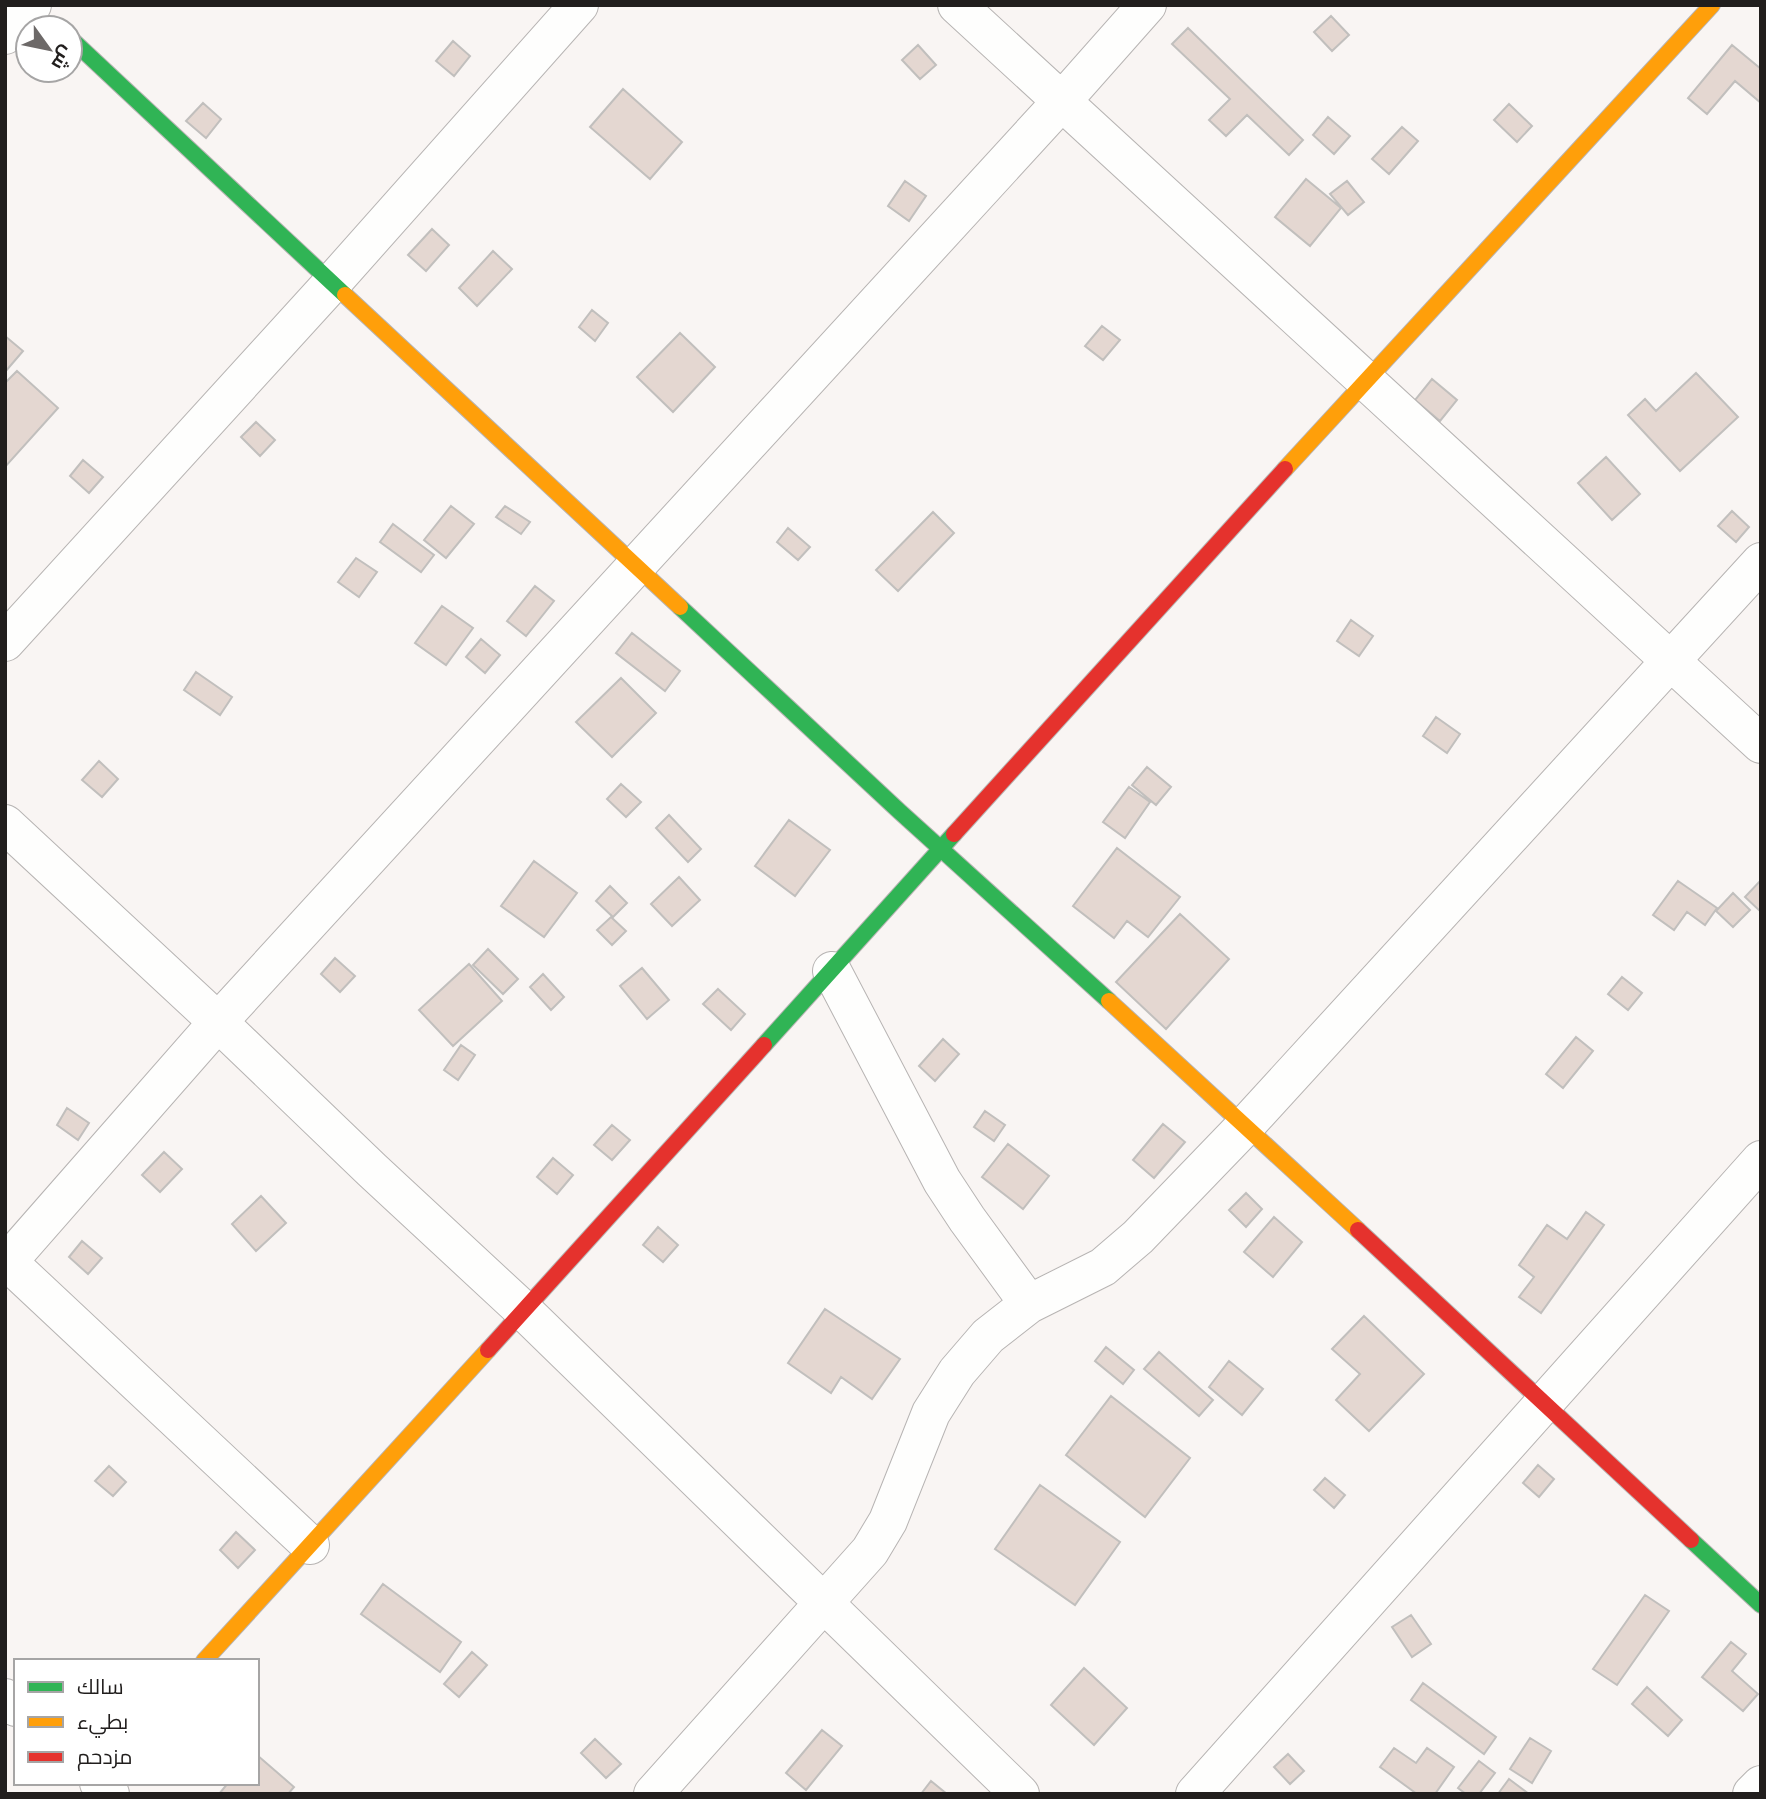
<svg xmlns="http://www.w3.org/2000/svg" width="1766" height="1799" font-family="'PT Serif',Cairo,serif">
  <rect width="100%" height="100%" fill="#f9f5f3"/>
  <!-- building -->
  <path fill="#e4d7d1" stroke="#c1bfbd" stroke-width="2" d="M1331 16 1349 35 1332 51 1314 32Z
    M1188 28 1303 140 1289 155 1247 115 1226 136 1209 120 1230 99 1172 44Z
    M453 41 470 56 454 76 436 61Z
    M918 45 936 65 920 79 902 60Z
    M1732 45 1761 69V103L1735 81 1707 114 1688 98Z
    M623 89 682 142 650 179 590 127Z
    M203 103 221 119 206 138 186 121Z
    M1509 104 1532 126 1517 142 1494 120Z
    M1328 117 1350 136 1334 154 1313 135Z
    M1402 127 1418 141 1389 174 1372 159Z
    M1306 179 1341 208 1310 246 1275 217Z
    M905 181 926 196 909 221 888 206Z
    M1347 181 1364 202 1348 215 1330 194Z
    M432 229 449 245 426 271 408 255Z
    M493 251 512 269 477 306 459 288Z
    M592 310 608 323 595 341 579 327Z
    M1102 326 1120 340 1103 360 1085 346Z
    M680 333 715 367 673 412 637 377Z
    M5 336 23 351 5 372Z
    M17 371 58 408 5 467V383Z
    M1696 373 1738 417 1680 471 1628 415 1645 399 1656 411Z
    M1432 379 1457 400 1440 421 1415 400Z
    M256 422 275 440 260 456 241 437Z
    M1606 457 1640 494 1612 520 1578 483Z
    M83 460 103 477 89 493 70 476Z
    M451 506 474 524 446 558 424 540Z
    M505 506 530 522 521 534 496 517Z
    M1732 511 1749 527 1736 542 1718 526Z
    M933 512 954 533 898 591 876 570Z
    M393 524 434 555 421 572 380 542Z
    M788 528 810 547 798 560 777 542Z
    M356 558 377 572 359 597 338 582Z
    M535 586 554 601 526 636 507 621Z
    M442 606 473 628 446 665 415 643Z
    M1351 620 1373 636 1359 656 1337 641Z
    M632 633 680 671 665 691 616 653Z
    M481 639 500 655 485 673 466 657Z
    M196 672 232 697 220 715 184 690Z
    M621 678 656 713 612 757 576 722Z
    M1436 717 1460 734 1447 753 1423 736Z
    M99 761 118 779 102 797 82 780Z
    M1147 767 1171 787 1156 805 1132 785Z
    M621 784 641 802 626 817 607 799Z
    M1129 787 1150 802 1125 838 1103 822Z
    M669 815 701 849 688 862 656 828Z
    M789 820 830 850 795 896 755 866Z
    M1117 848 1180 897 1148 937 1127 921 1114 938 1073 906Z
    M534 861 577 893 544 937 501 906Z
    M679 877 700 900 672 926 651 904Z
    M1761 880V912L1745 897Z
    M1678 881 1717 908 1705 925 1687 912 1674 930 1653 915Z
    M610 886 627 903 613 917 596 901Z
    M1733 893 1750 910 1733 927 1716 911Z
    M1180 914 1229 959 1166 1029 1116 982Z
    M611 917 626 931 612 945 597 930Z
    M488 949 518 979 503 994 473 965Z
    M335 958 355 976 340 992 321 974Z
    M469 964 502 1001 453 1046 419 1010Z
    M642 968 669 1000 647 1019 620 986Z
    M543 974 564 997 551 1010 530 987Z
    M1622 977 1642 993 1628 1010 1608 994Z
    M718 989 745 1014 731 1030 703 1004Z
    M1576 1037 1593 1051 1563 1088 1546 1074Z
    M943 1039 959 1054 935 1081 919 1066Z
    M461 1045 475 1055 458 1080 444 1070Z
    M67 1108 89 1123 78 1140 57 1125Z
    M985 1111 1005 1125 994 1141 974 1127Z
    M1163 1124 1185 1142 1154 1178 1133 1160Z
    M612 1125 630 1140 612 1160 594 1145Z
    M1008 1144 1049 1176 1023 1209 982 1177Z
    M164 1152 182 1169 160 1192 142 1175Z
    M553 1158 573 1175 557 1194 537 1177Z
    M1246 1193 1262 1209 1246 1227 1229 1210Z
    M261 1196 286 1223 256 1251 232 1224Z
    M1586 1212 1604 1225 1541 1313 1519 1297 1534 1277 1519 1265 1547 1225 1567 1239Z
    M1274 1217 1302 1242 1273 1277 1244 1252Z
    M658 1227 678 1245 663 1262 643 1245Z
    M82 1241 102 1258 88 1274 69 1257Z
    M825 1309 900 1359 872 1399 841 1377 831 1393 788 1363Z
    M1364 1316 1424 1374 1369 1431 1336 1400 1360 1374 1332 1349Z
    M1106 1347 1134 1370 1123 1384 1095 1361Z
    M1159 1352 1213 1400 1199 1416 1144 1369Z
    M1229 1361 1263 1389 1242 1415 1209 1387Z
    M1111 1396 1190 1458 1145 1517 1066 1455Z
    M1538 1465 1554 1479 1539 1497 1523 1483Z
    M109 1466 126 1482 113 1496 95 1481Z
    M1325 1478 1345 1495 1334 1508 1314 1490Z
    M1040 1485 1120 1542 1075 1605 995 1549Z
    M236 1532 255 1550 238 1568 220 1550Z
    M383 1584 461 1642 440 1672 361 1614Z
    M1645 1595 1669 1611 1617 1685 1593 1669Z
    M1411 1615 1431 1644 1412 1657 1392 1627Z
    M1731 1642 1746 1654 1732 1671 1758 1694 1743 1711 1702 1677Z
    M472 1652 487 1665 459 1697 444 1684Z
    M1084 1668 1127 1708 1094 1745 1051 1705Z
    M1423 1683 1496 1737 1484 1754 1411 1700Z
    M1647 1687 1682 1720 1668 1736 1632 1704Z
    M822 1730 842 1746 806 1790 786 1773Z
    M1530 1738 1551 1751 1532 1783 1510 1769Z
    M595 1739 621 1764 606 1778 581 1753Z
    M1394 1748 1416 1763 1427 1748 1454 1767 1435 1794H1417L1380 1767Z
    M1288 1754 1304 1771 1290 1784 1274 1767Z
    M257 1755 294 1787 288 1794H219L228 1783H257Z
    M1479 1761 1495 1773 1479 1794H1466L1458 1788Z
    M1509 1779 1529 1794H1498Z
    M931 1781 947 1794H921Z"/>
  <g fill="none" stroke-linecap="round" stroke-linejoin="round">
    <!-- street casing -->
    <g stroke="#b7b4b3" stroke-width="40">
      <path id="street" d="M957 5 1761 744
        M5 35 32 5
        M5 642 332 283 579 5
        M5 824 218 1022 372 1170 524 1311 1020 1794
        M832 971 942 1181 967 1219 1029 1304
        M8 1262 310 1545
        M5 1265 218 1022 1062 101 1147 5
        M5 1698 16 1707
        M99 1783 110 1794
        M653 1794 870 1551 888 1521 931 1413 957 1372 988 1336 1029 1304 1103 1267 1138 1237 1246 1125 1761 562
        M1195 1794 1761 1160
        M1752 1794 1761 1785"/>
    </g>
    <!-- fast casing -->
    <g stroke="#b7b4b3" stroke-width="18">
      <path id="fast" d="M70 38 345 295
        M680 607 899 811 1109 1001
        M764 1045 954 834
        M1691 1540 1761 1605"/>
    </g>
    <!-- slow casing -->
    <g stroke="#b7b4b3" stroke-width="18">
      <path id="slow" d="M345 295 680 607
        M1285 469 1712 5
        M1109 1001 1358 1230
        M204 1661 488 1350"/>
    </g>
    <!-- jam casing -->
    <g stroke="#b7b4b3" stroke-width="18">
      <path id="jam" d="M954 834 1285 469
        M1358 1230 1691 1540
        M488 1350 764 1045"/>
    </g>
    <!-- street -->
    <use href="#street" stroke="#fefefd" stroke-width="38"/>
    <!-- fast -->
    <use href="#fast" stroke="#30b455" stroke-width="16"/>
    <!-- slow -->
    <use href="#slow" stroke="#ff9f0a" stroke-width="16"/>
    <!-- jam -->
    <use href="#jam" stroke="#e5322d" stroke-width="16"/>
  </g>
  <!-- border -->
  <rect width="1766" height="1799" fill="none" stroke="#211e1d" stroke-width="14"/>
  <!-- legend -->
  <rect x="14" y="1659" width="245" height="126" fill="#ffffff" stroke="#a6a5a5" stroke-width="2"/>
  <rect x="28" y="1682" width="35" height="10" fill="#30b455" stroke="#a6a5a5" stroke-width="2"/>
  <text x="77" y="1694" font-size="21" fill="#211e1d">سالك</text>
  <rect x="28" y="1717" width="35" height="10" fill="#ff9f0a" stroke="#a6a5a5" stroke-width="2"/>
  <text x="77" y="1729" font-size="21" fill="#211e1d">بطيء</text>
  <rect x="28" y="1752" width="35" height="10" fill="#e5322d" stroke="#a6a5a5" stroke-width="2"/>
  <text x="77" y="1764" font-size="21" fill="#211e1d">مزدحم</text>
  <!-- north arrow -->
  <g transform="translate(49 49) rotate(123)"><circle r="33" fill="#ffffff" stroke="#a6a5a5" stroke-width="2"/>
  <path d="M0-5L12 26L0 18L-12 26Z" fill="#6d6968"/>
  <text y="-10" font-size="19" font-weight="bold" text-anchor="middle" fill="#211e1d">ش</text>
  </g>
</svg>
